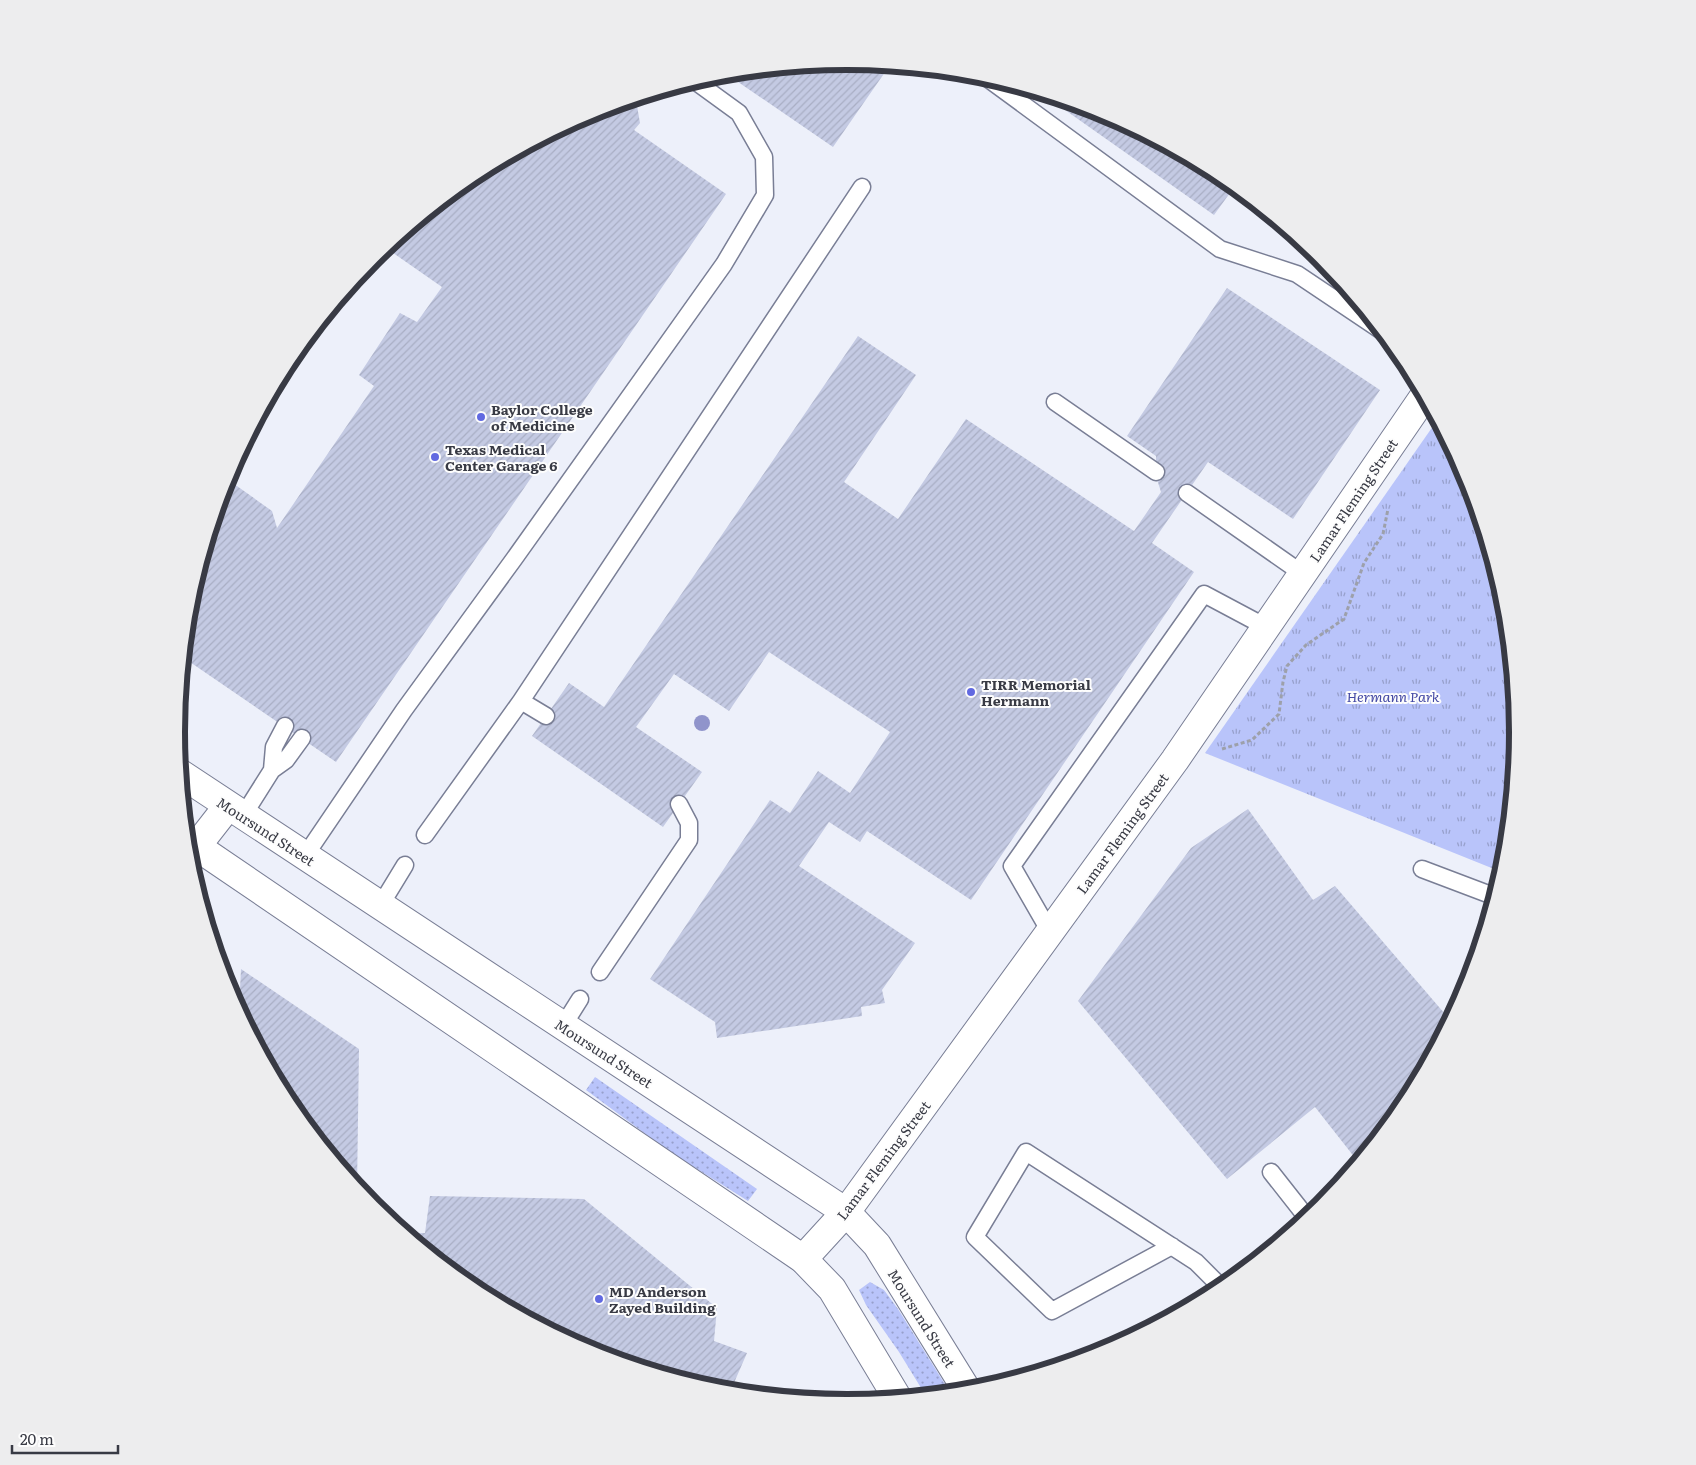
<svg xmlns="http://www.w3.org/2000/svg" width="1696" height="1465" font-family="Literata,serif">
  <defs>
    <pattern id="grass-dots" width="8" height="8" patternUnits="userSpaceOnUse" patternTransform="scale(1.25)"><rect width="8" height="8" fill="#b9c4fa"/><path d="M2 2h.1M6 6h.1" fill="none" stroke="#97a0cc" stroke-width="1.8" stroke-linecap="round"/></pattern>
    <pattern id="park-tufts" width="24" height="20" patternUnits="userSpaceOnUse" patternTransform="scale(1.25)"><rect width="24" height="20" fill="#b9c4fa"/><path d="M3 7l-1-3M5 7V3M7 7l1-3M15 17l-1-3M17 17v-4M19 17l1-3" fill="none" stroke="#97a0cc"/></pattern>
    <pattern id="building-hatch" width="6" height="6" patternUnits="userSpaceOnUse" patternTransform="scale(1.25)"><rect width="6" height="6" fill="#c4cae3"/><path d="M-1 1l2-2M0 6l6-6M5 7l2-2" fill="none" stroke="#a9aec4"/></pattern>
  </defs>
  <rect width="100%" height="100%" fill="#edf0fa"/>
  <!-- grass -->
  <path fill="url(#grass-dots)" d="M595 1077 757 1189 748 1201 670 1152 586 1090Z
    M870 1282 884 1290 898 1309 951 1394 926 1396 899 1352 866 1305 859 1290Z"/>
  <!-- park -->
  <path fill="url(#park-tufts)" d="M1438 419 1468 476 1506 602 1519 733 1506 864 1504 873 1205 753Z"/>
  <!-- building -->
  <path fill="url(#building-hatch)" d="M848 61 890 65 833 147 725 73Z
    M1041 93 1105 112 1221 175 1235 186 1214 215Z
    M636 100 640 123 634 130 726 194 336 762 184 658 190 601 227 479 272 511 277 528 374 386 359 375 400 313 417 322 442 287 386 248 475 174 591 112Z
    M1227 288 1380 390 1293 519 1208 462 1152 543 1194 572 971 900 867 831 860 842 829 822 799 866 915 943 882 990 885 1003 861 1007 862 1016 717 1038 715 1022 650 979 770 800 790 813 818 771 850 793 890 732 769 652 729 711 674 674 636 727 702 772 663 827 532 736 569 683 604 707 858 336 916 375 844 482 898 519 966 419 1134 531 1161 492 1156 476V456L1127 436Z
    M1248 809 1313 900 1335 886 1451 1021 1406 1106 1359 1163 1315 1107 1227 1179 1078 1001 1191 848Z
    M241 969 359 1049 357 1188 290 1105 239 1010Z
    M430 1196 584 1199 717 1308 714 1341 747 1353 730 1392 717 1391 591 1353 475 1290 405 1233H425Z"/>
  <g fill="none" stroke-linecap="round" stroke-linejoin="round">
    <!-- lane casing -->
    <g stroke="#797e95" stroke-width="19">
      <path id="lane" d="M983 75 1220 249 1297 274 1385 333
        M1055 402 1156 472
        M1187 493 1303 574
        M521 701 862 187
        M272 770 274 747 285 726
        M243 816 272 770 286 760 302 738
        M425 835 521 701 546 716
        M305 856 404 710 514 559 724 264 765 195 764 157 739 113 695 81
        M1422 869 1496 897
        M380 906 405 865
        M1050 932 1012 866 1204 594 1266 627
        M600 972 689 840V823L679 804
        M563 1026 580 999
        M1271 1172 1308 1219
        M1172 1246 1052 1311 975 1237 1026 1152 1196 1262 1223 1289"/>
    </g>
    <!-- street casing -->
    <g stroke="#797e95" stroke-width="30">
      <path id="street" d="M189 856 228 806
        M803 1259 846 1212 1175 760 1425 395"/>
    </g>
    <!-- secondary casing -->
    <g stroke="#797e95" stroke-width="30">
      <path id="secondary" d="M181 774 846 1212 877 1245 968 1392
        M187 840 803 1259 832 1289 898 1399"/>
    </g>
    <!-- path -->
    <path stroke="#9da0aa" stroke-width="3" stroke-dasharray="4 2.5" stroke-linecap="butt" d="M1222 749 1252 740 1279 714 1283 682 1287 666 1306 645 1344 619 1364 563 1383 534 1388 509"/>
    <!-- lane -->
    <use href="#lane" stroke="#fff" stroke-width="16"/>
    <!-- street -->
    <use href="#street" stroke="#fff" stroke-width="28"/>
    <!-- secondary -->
    <use href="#secondary" stroke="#fff" stroke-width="28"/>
  </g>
  <!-- trees -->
  <circle fill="#9094cb" cx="702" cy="723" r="8"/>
  <!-- markers -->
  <g fill="#6169e1" stroke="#fdfdfd" stroke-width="2">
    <circle cx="481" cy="417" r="5"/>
    <circle cx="435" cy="457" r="5"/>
    <circle cx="971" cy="692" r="5"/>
    <circle cx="599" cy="1299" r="5"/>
  </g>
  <g text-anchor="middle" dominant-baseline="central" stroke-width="4" stroke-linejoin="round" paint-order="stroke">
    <!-- poi labels -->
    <g font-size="14" font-weight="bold" fill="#383a44" stroke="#fdfdfd" text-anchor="start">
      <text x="491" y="409">Baylor College<tspan x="491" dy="16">of Medicine</tspan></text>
      <text x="445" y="449">Texas Medical<tspan x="445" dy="16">Center Garage 6</tspan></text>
      <text x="981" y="684">TIRR Memorial<tspan x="981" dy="16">Hermann</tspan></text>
      <text x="609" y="1291">MD Anderson<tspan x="609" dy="16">Zayed Building</tspan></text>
    </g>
    <!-- street labels -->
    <g font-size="14" fill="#383a44" stroke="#fdfdfd">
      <text transform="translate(1353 500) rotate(-56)">Lamar Fleming Street</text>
      <text transform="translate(266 831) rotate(33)">Moursund Street</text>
      <text transform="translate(1122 833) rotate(-54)">Lamar Fleming Street</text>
      <text transform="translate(604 1053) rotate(33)">Moursund Street</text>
      <text transform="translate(883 1160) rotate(-53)">Lamar Fleming Street</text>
      <text transform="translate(922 1318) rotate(58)">Moursund Street</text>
    </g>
    <!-- park labels -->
    <g font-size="14" font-style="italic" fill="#4449a4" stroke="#fdfdfd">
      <text x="1393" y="696">Hermann Park</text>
    </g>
  </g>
  <!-- crop -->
  <path d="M0 0H1696V1465H0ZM185 732a662 662 0 1 1 1324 0a662 662 0 1 1-1324 0Z" fill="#ededee" fill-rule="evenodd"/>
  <path fill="none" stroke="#383a44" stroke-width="6" d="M185 732a662 662 0 1 1 1324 0a662 662 0 1 1-1324 0Z"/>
  <!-- scale -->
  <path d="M12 1445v8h106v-8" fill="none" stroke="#383a44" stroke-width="2.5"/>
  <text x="20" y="1445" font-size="15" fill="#383a44" stroke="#fdfdfd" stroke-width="4" paint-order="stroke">20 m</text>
</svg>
